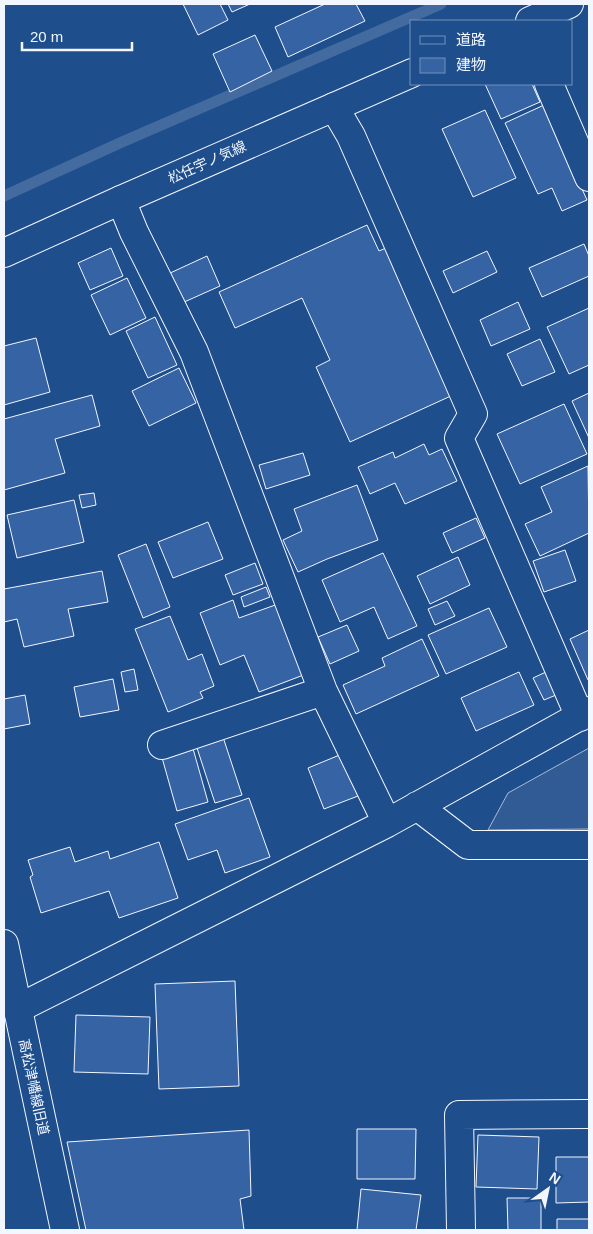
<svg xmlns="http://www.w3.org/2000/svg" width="593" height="1234" font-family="Arial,'Noto Sans JP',sans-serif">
  <rect width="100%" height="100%" fill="#1f4e8c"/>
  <!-- built -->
  <path fill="#305b95" stroke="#a8bbd7" d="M589 748V829L488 830 508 793Z"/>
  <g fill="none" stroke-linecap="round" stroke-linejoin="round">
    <!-- stream -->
    <path stroke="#446ba0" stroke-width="11" d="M4 196 122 142 441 4"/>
  </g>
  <!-- building -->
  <path fill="#3563a3" stroke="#f2f6ff" d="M183 4H220L228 20 198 35Z
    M228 4H250L232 12Z
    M325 4H356L365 21 288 57 275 27Z
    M255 35 272 71 230 92 213 54Z
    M485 84H532L540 102 501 119Z
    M544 105 587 200 562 211 552 188 538 194 505 123Z
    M485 110 516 178 473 197 442 129Z
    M367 225 379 251 386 248 453 395 350 442 316 367 330 360 302 298 235 328 219 292Z
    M584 244 589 256V276L542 297 529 268Z
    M111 248 123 276 90 290 78 263Z
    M487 251 497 272 453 293 443 271Z
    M207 256 220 286 182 303 168 274Z
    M127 278 146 318 110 335 91 295Z
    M518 302 530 329 491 346 480 320Z
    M589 308V365L569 374 547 327Z
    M155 317 177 365 148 378 126 331Z
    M36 338 50 392 4 405V346Z
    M540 339 555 372 522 386 507 354Z
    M179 368 196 403 149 426 132 391Z
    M589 393V438L572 401Z
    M92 395 100 426 55 439 65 473 4 490V419Z
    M564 404 587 454 520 484 497 434Z
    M424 444 429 455 442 449 457 481 405 504 395 483 370 494 358 467 393 452 395 458Z
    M303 453 310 475 266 489 259 465Z
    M588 466 589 533 540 556 525 524 552 512 541 487Z
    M357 485 378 540 327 559 298 572 283 540 302 531 294 509Z
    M94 493 96 505 82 508 79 495Z
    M74 500 84 542 17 558 7 515Z
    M476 518 485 538 452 553 443 533Z
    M208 522 223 559 173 578 158 542Z
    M146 544 170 607 143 618 118 555Z
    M565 550 576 581 544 592 533 561Z
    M383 553 417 626 388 639 374 607 340 622 322 580Z
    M458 557 470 585 430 604 417 576Z
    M255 563 263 584 233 595 225 575Z
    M102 571 108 602 68 609 74 636 24 647 17 619 4 622V589Z
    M266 587 270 597 244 607 241 597Z
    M233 600 239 618 278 604 306 674 259 692 244 655 220 665 200 613Z
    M447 601 455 616 435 625 428 609Z
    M489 608 507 647 446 674 428 635Z
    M170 616 188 660 202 654 214 686 200 692 203 698 168 712 135 629Z
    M347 625 359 651 330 664 318 637Z
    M589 630V679L588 680 570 639Z
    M422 639 439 676 356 714 343 685 385 666 382 658Z
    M134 669 138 690 125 692 121 672Z
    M519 672 534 705 476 731 461 698Z
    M546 672 556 695 544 700 533 678Z
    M113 679 119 710 80 717 74 687Z
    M25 695 30 724 4 729V699Z
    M223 737 242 795 215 803 196 745Z
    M192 745 208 802 177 811 161 754Z
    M342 754 358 796 324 809 308 768Z
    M249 798 270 857 225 873 217 850 188 860 175 824Z
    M159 842 178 898 119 918 109 891 41 913 30 877 33 875 28 860 70 847 75 862 108 851 110 859Z
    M235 981 239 1086 159 1089 155 984Z
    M76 1015 150 1017 148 1074 74 1072Z
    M357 1129H416L415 1179H357Z
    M249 1130 251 1196 240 1199 244 1230H86L67 1142Z
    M478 1135 539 1137 537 1189 476 1187Z
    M556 1157H589V1202L556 1203Z
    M361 1189 421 1195 416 1230H357Z
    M507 1198H541V1230H508Z
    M557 1219H589V1230H557Z"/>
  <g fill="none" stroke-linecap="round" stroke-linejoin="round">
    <!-- street casing -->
    <g stroke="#f2f6ff" stroke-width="30">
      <path id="street" d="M549 84 589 177
        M334 107 351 136 473 414 459 438 580 717
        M121 200 134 232 194 352 323 691 387 823
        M162 745 323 691
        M417 806 468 845H589
        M17 1009 387 823 589 711
        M461 1230 459 1115 589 1114"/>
    </g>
    <!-- secondary casing -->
    <g stroke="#f2f6ff" stroke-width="30">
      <path id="secondary" d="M4 944 65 1230"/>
    </g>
    <!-- primary casing -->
    <g stroke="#f2f6ff" stroke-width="30">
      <path id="primary" d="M530 21 569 4
        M4 253 121 200 412 73"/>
    </g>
    <!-- street -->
    <use href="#street" stroke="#1f4e8c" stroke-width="28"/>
    <!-- secondary -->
    <use href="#secondary" stroke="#1f4e8c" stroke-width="28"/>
    <!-- primary -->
    <use href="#primary" stroke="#1f4e8c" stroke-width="28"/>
  </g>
  <g text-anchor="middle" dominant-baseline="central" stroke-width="4" stroke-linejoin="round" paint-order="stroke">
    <!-- street labels -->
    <g font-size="14" fill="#f2f6ff" stroke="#1f4e8c">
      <text transform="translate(207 162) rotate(-24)">松任宇ノ気線</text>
      <text transform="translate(34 1087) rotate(78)">高松津幡線旧道</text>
    </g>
  </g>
  <!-- border -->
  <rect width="593" height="1234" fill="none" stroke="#f2f6ff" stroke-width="10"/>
  <!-- legend -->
  <rect x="410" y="20" width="162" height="65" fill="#1f4e8c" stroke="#7391ba"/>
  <rect x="420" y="36" width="25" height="8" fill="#1f4e8c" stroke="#7391ba"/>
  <text x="456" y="45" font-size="15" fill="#f2f6ff">道路</text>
  <rect x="420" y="58" width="25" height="15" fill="#3563a3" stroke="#7391ba"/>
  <text x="456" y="70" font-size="15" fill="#f2f6ff">建物</text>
  <!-- north arrow -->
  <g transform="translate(548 1189) rotate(33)" stroke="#1f4e8c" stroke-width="4" paint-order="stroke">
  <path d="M0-4L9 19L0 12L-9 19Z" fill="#f2f6ff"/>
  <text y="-8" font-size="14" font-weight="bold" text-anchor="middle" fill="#f2f6ff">N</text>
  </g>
  <!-- scale -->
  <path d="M22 42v8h110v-8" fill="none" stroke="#f2f6ff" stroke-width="2.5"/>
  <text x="30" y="42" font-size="15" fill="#f2f6ff" stroke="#1f4e8c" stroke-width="4" paint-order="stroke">20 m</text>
</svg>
